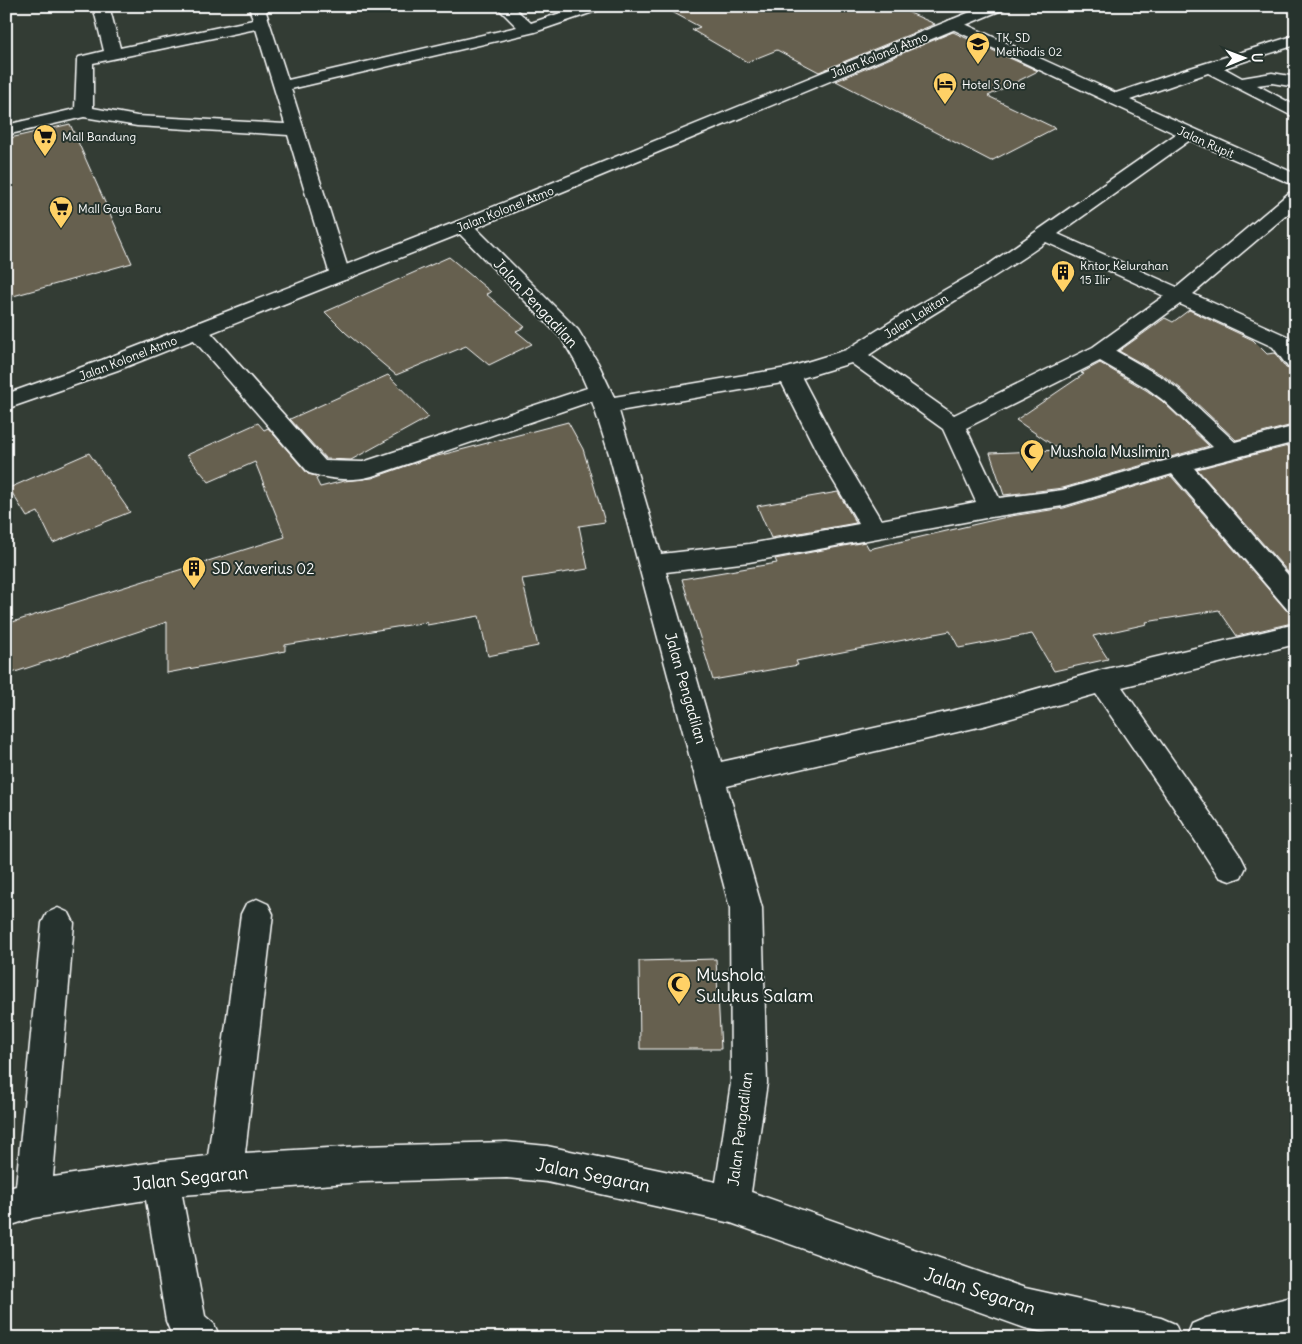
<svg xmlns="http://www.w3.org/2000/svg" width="1302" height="1344" font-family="Delius,sans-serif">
  <rect width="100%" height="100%" fill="#333c34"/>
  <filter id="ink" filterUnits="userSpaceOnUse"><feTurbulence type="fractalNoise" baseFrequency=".02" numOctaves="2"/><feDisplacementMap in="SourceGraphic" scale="10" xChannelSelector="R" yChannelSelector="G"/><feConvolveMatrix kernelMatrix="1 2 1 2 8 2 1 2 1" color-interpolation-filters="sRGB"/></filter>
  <g filter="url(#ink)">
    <!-- building -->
    <path fill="#66604f" stroke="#fff" d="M661 6H894L935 24 819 72 777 50 747 62 692 30 700 27Z
      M953 32 1038 71 988 96 1055 128 991 161 836 81Z
      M70 124 132 263 6 298V139Z
      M449 257 491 292 486 294 525 327 516 331 532 344 489 365 466 346 396 375 346 333 325 312Z
      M1189 310 1253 340 1267 354 1275 353 1286 368 1296 371V424L1236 440 1180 388 1164 376 1119 351 1165 318 1173 322Z
      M1100 363 1146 390 1162 401 1209 446 1063 488 1004 495 990 453 1060 450 1016 420 1084 374 1081 373Z
      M388 375 429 417 351 460 326 459 290 419Z
      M568 422 583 449 605 522 579 526 588 569 522 579 538 646 488 656 479 616 427 625V622L285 645V651L167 673V622L6 675V624L285 537 255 462 209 482 187 455 258 423 264 430 268 428 308 474 319 477 316 479 320 487 344 481 372 478 426 459Z
      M1296 444V581L1197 469Z
      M89 453 130 512 53 543 38 512 27 517 9 488Z
      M1171 476 1286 610 1296 614V622L1237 636 1219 610 1146 622 1147 624 1093 636 1108 659 1054 671 1032 634 959 648 950 631 796 661 798 665 713 680 682 579 777 563 775 559 865 542 869 549 1011 516 1064 508Z
      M838 492 856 523 771 538 757 506Z
      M716 959 721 1049H640L639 961Z"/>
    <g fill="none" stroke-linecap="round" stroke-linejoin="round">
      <!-- minor casing -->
      <g stroke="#fff" stroke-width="3">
        <path id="minor" d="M93 6H109L120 48 253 20 250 10 253 7 267 6 269 9 266 12 288 80 517 27 496 6H512L531 23 581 6H604L602 9 535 32 291 89 350 275 347 279 340 281 333 279 330 275 288 135 137 126 84 117 6 135V125L75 109 77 60 79 57 104 51ZM256 29 285 124 137 116 93 108V63Z
          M954 19 1116 93 1184 70 1296 35V45L1224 68 1242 78 1272 73 1296 77V87L1272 83 1257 85 1296 106V118L1208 73 1130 100 1296 174V186L1190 140 1058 234 1177 287 1289 193 1296 191V207L1193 294 1289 337 1296 347V369L1288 367 1273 347 1180 304 1116 351 1163 378 1179 390 1235 442 1296 426V442L1194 468 1296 584V612L1287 609 1172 474 1063 506 991 517 749 562 666 572 721 762 987 703 1102 670 1296 624V644L1122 687 1241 857 1246 867 1241 877 1230 881 1219 877 1170 802 1096 694 987 725 727 786 762 908 767 1083 751 1192 1025 1288 1161 1318 1175 1324 1181 1338H1071L1025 1328 731 1223 547 1182 507 1178 362 1182 182 1195 205 1316 214 1324 220 1338H173L166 1321 146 1200 33 1218 6 1227V1189L16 1186 42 923 47 913 58 908 69 913 74 923 53 1177 161 1161 208 1156 241 914 246 904 257 899 268 904 273 914 245 1153 362 1146 507 1142 547 1146 716 1182 731 1083 730 908 609 454 592 401 372 476C351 482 329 479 309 473L186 331 189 326 197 325 205 326 325 461 363 462 587 388 576 363 562 339 456 230 453 226 456 222 463 220 470 222 578 330 598 363 614 397 787 368 846 350 908 311 988 265 1176 134 948 27 946 24 948 21ZM1046 242 1164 296 1093 347 954 415 869 355C927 316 988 283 1046 242ZM1100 361 1147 388 1163 400 1213 447 1063 490 999 498 966 428ZM851 363 943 429 976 502 881 520 845 460 802 378ZM782 383 821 460 859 524 749 544 661 554 619 411Z
          M1296 1296V1336L1288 1338H1186L1192 1324 1206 1318Z"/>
      </g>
      <!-- major casing -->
      <g stroke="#fff" stroke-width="3">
        <path id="major" d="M985 6H1006L1004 9 470 230 118 370 6 409V394L102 360 456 222Z"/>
      </g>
      <!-- minor -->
      <use href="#minor" fill="#26332d" fill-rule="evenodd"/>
      <!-- major -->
      <use href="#major" fill="#26332d" fill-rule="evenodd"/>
    </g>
  </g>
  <!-- icons -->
  <defs>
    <g id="school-pin" transform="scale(1.25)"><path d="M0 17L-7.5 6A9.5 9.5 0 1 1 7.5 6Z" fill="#ffd166" stroke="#26332d"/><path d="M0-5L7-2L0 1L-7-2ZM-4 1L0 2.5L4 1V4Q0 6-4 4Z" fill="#111"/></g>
    <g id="hotel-pin" transform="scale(1.25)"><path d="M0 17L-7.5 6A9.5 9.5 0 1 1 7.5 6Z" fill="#ffd166" stroke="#26332d"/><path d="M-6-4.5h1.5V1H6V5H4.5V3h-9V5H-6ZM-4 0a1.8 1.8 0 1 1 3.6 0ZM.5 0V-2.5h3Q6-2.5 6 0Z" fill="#111"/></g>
    <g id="supermarket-pin" transform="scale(1.25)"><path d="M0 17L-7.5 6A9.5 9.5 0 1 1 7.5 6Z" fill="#ffd166" stroke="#26332d"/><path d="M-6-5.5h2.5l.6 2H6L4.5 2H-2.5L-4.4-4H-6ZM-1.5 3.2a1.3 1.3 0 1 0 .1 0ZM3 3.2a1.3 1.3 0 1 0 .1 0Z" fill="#111"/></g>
    <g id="building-pin" transform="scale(1.25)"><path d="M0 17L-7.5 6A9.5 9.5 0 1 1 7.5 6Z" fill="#ffd166" stroke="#26332d"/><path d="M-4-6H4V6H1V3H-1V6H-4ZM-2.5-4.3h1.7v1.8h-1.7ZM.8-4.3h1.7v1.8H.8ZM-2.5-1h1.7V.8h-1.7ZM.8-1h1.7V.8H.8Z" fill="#111"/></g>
    <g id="mosque-pin" transform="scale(1.25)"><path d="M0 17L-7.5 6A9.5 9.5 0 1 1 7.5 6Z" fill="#ffd166" stroke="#26332d"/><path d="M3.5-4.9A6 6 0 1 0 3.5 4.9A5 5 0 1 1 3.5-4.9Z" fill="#111"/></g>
  </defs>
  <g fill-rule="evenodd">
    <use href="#school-pin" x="978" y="44"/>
    <use href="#hotel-pin" x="945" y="84"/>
    <use href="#supermarket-pin" x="45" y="136"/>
    <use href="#supermarket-pin" x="61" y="208"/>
    <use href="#building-pin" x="1063" y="272"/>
    <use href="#mosque-pin" x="1032" y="451"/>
    <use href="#building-pin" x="194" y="568"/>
    <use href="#mosque-pin" x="679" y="984"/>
  </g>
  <g text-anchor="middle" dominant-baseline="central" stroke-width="4" stroke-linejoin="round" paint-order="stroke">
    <!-- far-poi labels -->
    <g font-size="12" fill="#fff" stroke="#26332d" text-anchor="start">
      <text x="996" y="37">TK, SD<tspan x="996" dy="14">Methodis 02</tspan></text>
      <text x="962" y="84">Hotel S One</text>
      <text x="62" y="136">Mall Bandung</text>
      <text x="78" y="208">Mall Gaya Baru</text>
      <text x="1080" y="265">Kntor Kelurahan<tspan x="1080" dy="14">15 Ilir</tspan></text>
    </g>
    <!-- far-street labels -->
    <g font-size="12" fill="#fff" stroke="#26332d">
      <text transform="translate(879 55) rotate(-22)">Jalan Kolonel Atmo</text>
      <text transform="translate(1206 142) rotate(24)">Jalan Rupit</text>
      <text transform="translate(505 209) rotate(-22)">Jalan Kolonel Atmo</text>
      <text transform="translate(916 316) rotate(-32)">Jalan Lakitan</text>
      <text transform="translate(128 358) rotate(-21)">Jalan Kolonel Atmo</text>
    </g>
    <!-- street labels -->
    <g font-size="15" fill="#fff" stroke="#26332d">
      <text transform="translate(536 303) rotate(47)">Jalan Pengadilan</text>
      <text transform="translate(686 688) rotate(74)">Jalan Pengadilan</text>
      <text transform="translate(740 1129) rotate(-83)">Jalan Pengadilan</text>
    </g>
    <!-- poi labels -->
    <g font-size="15" fill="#fff" stroke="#26332d" text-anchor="start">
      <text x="1050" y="451">Mushola Muslimin</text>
      <text x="212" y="568">SD Xaverius 02</text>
    </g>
    <!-- near-poi labels -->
    <g font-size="18" fill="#fff" stroke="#26332d" text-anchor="start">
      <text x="696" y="974">Mushola<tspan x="696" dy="21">Sulukus Salam</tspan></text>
    </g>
    <!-- near-street labels -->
    <g font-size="18" fill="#fff" stroke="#26332d">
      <text transform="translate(593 1175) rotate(11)">Jalan Segaran</text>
      <text transform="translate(190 1178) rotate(-6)">Jalan Segaran</text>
      <text transform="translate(980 1291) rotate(18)">Jalan Segaran</text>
    </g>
  </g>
  <!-- margin -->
  <rect width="1302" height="1344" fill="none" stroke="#26332d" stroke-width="25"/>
  <rect x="12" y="12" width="1277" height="1319" fill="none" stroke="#fff" stroke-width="2" filter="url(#ink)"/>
  <!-- north arrow -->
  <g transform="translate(1244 58) rotate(89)" stroke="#26332d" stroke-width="4" paint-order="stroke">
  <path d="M0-4L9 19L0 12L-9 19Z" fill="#ffffff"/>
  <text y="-8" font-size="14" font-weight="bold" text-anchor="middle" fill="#ffffff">U</text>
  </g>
</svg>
